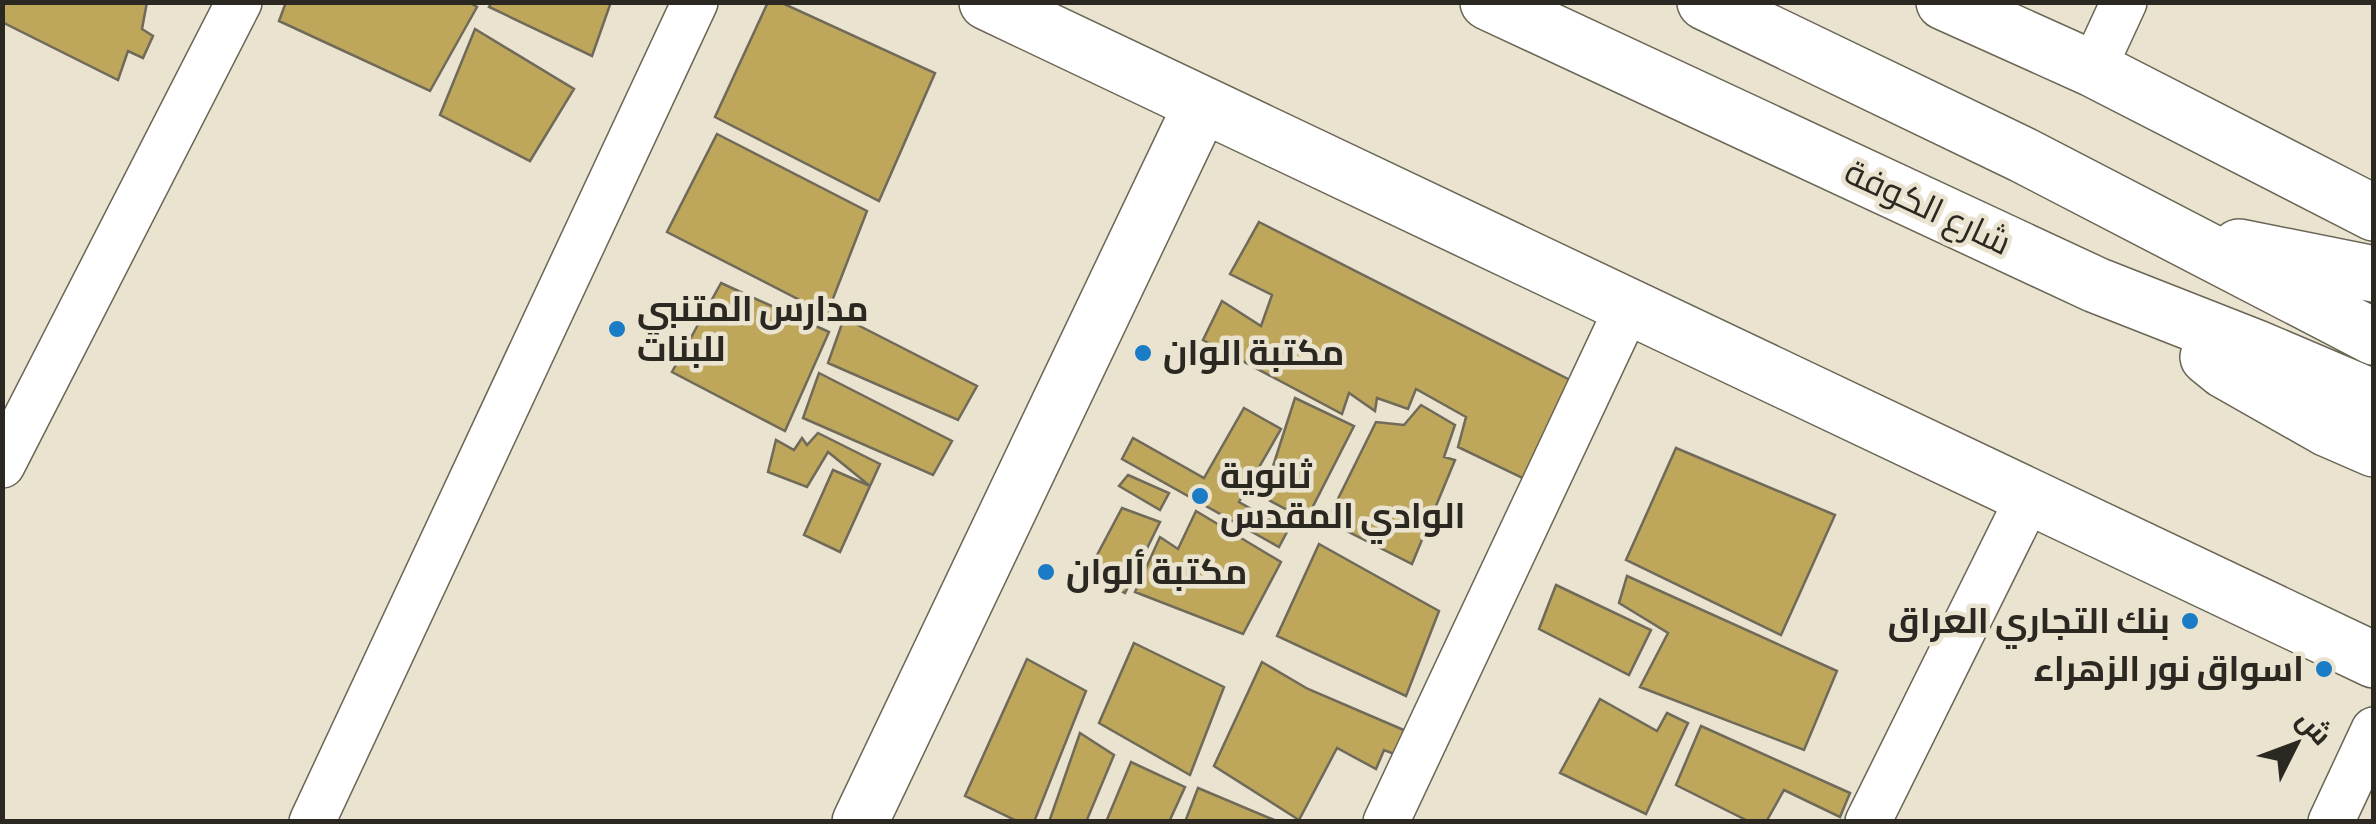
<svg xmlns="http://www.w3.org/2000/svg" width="2376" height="824" font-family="Bitter,Cairo,serif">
  <rect width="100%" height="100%" fill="#e9e3d0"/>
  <!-- building -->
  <path fill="#bea65b" stroke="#6f6a59" stroke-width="2.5" d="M2 2H147L142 29 153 36 143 58 128 51 118 80 2 22Z
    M286 2H469L477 7 430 91 279 21Z
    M492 2H611L592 56 489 7Z
    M768 2H780L935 73 879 201 715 117Z
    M475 29 574 89 530 161 440 115Z
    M717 134 867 211 827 314 667 232Z
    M1259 222 1576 383 1529 481 1458 447 1466 417 1416 389 1408 409 1377 398 1375 411 1349 393 1342 414 1203 340 1222 301 1261 326 1272 295 1230 274Z
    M721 283 829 332 785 431 672 372Z
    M844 318 977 386 958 420 828 363Z
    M819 373 952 441 933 475 803 418Z
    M1295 398 1354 426 1306 520 1263 497Z
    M1421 405 1455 425 1444 457 1455 460 1412 564 1327 521 1376 422 1404 425Z
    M1244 408 1281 429 1239 502 1288 530 1279 547 1122 459 1133 438 1204 478Z
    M818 433 880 464 870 486 828 452 807 487 768 472 776 440 794 450 802 438 807 445Z
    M1676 448 1835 515 1781 635 1626 560Z
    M833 470 870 486 840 552 804 535Z
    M1128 475 1169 493 1160 510 1119 486Z
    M1122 508 1160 522 1125 593 1087 574Z
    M1196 511 1281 562 1243 634 1135 592 1160 537 1178 549Z
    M1319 544 1439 611 1406 696 1277 636Z
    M1627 576 1837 671 1804 750 1640 687 1668 633 1619 603Z
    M1556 585 1651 630 1629 675 1539 629Z
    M1134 643 1224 687 1190 775 1099 723Z
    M1027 659 1086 691 1034 822H1019L965 796Z
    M1262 662 1308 689 1413 734 1402 757 1384 750 1376 769 1337 748 1299 820 1214 766Z
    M1600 699 1657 731 1667 713 1688 723 1646 814 1560 773Z
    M1701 726 1850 793 1840 817 1784 790 1766 822H1750L1676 785Z
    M1080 733 1114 755 1086 822H1049Z
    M1131 762 1185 787 1169 822H1106Z
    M1198 788 1279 822H1185Z"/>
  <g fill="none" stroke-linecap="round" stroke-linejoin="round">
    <!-- minor casing -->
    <g stroke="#6a6554" stroke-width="48">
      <path id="minor" d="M2093 69 2124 2
        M2 465 239 2
        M312 822 695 2
        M1386 822 1628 307
        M1868 822 2029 497
        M2331 822 2374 730"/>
    </g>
    <!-- tertiary casing -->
    <g stroke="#6a6554" stroke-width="58">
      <path id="tertiary" d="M987 2 2374 660
        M1944 2 2093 69 2374 213
        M860 822 1202 104"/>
    </g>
    <!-- trunk casing -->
    <g stroke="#6a6554" stroke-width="58">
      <path id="trunk" d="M1488 2 2096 285 2254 347 2374 398
        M1705 2 2023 155 2374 337
        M2239 247 2374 274
        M2208 357 2224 370 2328 429 2374 449"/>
    </g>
    <!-- minor -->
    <use href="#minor" stroke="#fff" stroke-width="45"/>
    <!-- tertiary -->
    <use href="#tertiary" stroke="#fff" stroke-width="55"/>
    <!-- trunk -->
    <use href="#trunk" stroke="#fff" stroke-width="55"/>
  </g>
  <!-- markers -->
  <g fill="#1a7bc7" stroke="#e9e3d0" stroke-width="4">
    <circle cx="617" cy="329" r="10"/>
    <circle cx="1143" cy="353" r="10"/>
    <circle cx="1200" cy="496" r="10"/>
    <circle cx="1046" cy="572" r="10"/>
    <circle cx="2190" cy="621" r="10"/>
    <circle cx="2324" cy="669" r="10"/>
  </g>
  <g text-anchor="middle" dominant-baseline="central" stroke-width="9" stroke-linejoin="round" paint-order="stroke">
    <!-- street labels -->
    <g font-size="35" fill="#2a2821" stroke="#e9e3d0">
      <text transform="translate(1928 207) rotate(25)">شارع الكوفة</text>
    </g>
    <!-- poi labels -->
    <g font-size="35" font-weight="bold" fill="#2a2821" stroke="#e9e3d0" text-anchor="start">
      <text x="637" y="309">مدارس المتنبي<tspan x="637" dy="40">للبنات</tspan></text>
      <text x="1163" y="353">مكتبة الوان</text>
      <text x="1220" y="476">ثانوية<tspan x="1220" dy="40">الوادي المقدس</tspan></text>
      <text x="1066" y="572">مكتبة ألوان</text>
      <text x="2170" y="621" text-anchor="end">بنك التجاري العراق</text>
      <text x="2304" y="669" text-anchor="end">اسواق نور الزهراء</text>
    </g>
  </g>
  <!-- border -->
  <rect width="2376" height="824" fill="none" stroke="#2a2821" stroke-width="10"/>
  <!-- north arrow -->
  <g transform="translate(2296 744) rotate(48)" stroke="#e9e3d0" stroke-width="8" paint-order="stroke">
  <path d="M0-8L18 38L0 25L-18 38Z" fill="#2a2821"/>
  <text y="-15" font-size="28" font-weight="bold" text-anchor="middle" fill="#2a2821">ش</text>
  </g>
</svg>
